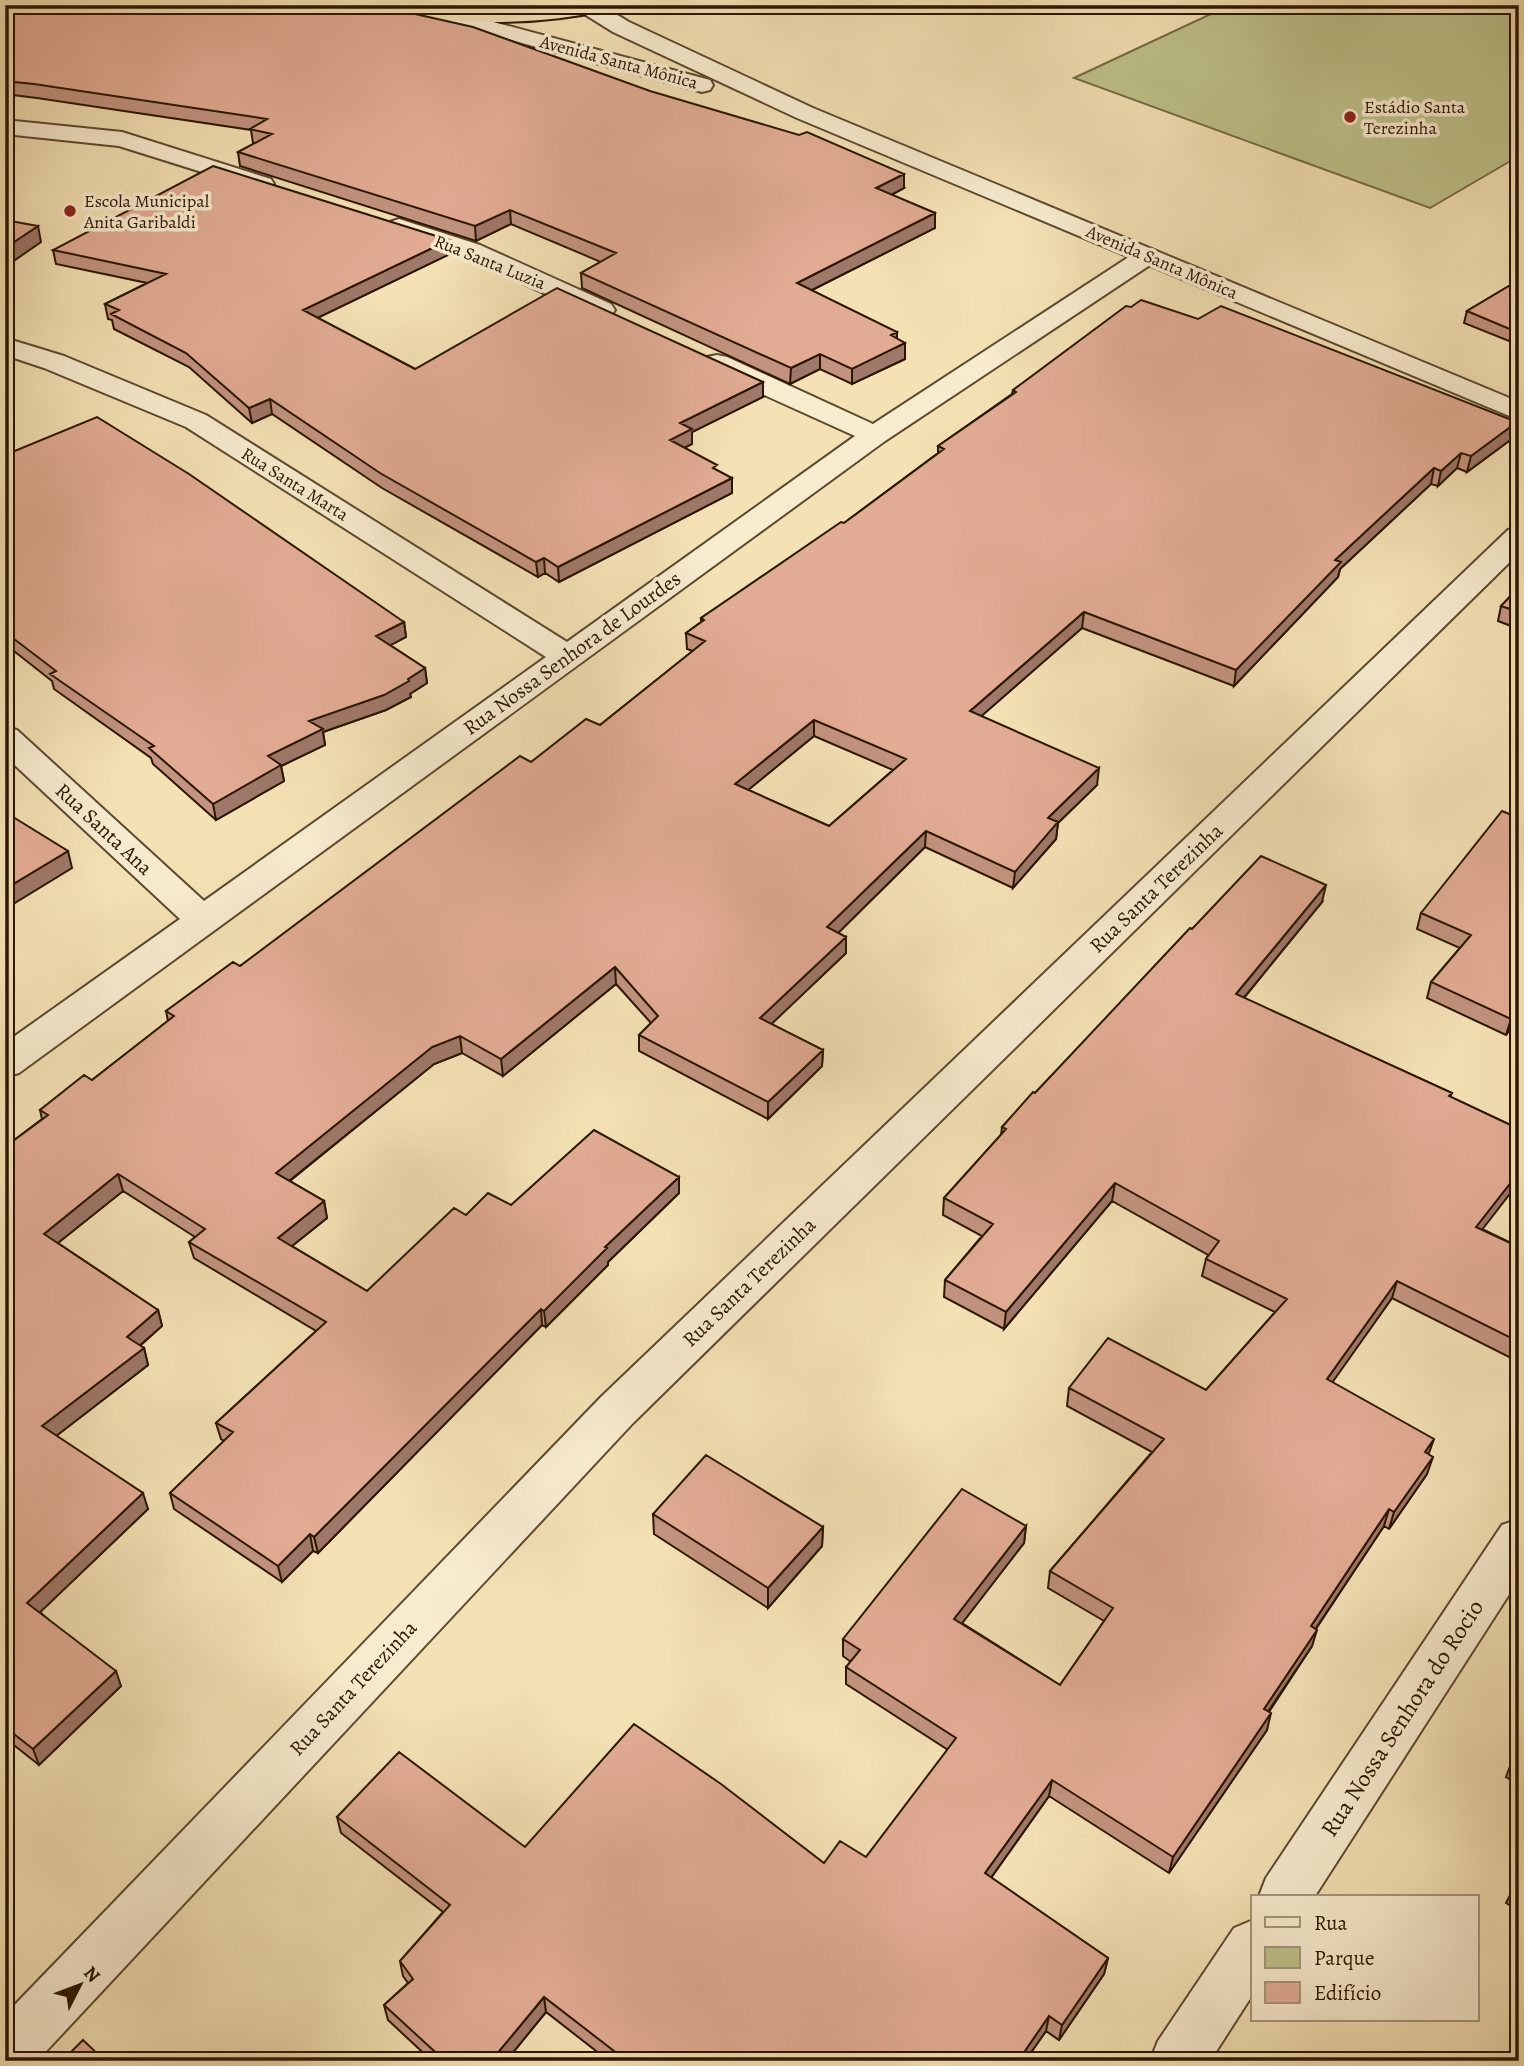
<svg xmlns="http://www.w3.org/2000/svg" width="1524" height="2066" font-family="Alegreya,serif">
  <rect width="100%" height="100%" fill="#f4e2b5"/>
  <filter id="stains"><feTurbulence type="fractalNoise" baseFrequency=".00286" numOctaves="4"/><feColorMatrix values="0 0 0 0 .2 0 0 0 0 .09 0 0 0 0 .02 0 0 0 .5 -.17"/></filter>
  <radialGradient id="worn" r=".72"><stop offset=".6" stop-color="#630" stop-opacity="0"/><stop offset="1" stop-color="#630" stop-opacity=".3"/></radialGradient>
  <!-- green -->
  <path fill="#bfc28b" stroke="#746c46" stroke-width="2" d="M1230 5H1519V156L1430 208 1074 78Z"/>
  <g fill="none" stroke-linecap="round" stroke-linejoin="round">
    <!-- minor casing -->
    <g stroke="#5c492e" stroke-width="4">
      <path id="minor" d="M5 120 122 132 271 179 274 184 271 189 262 191 119 146 5 134Z
        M399 219 480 245 611 304 615 310 611 316 602 318 593 316 462 255 390 232 386 227 390 222Z
        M1147 248 1156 251 1160 256 1156 261 885 441 19 1073 5 1077V1043L180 919 5 756V727L17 730 204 901 546 657 186 427 44 368 5 355V338L64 356 206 415 567 642 855 436 707 369 703 363 707 357 717 355 727 357 873 424 1138 251Z
        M1519 1519V1579L1315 1896H1259L1266 1878 1502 1525Z
        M1253 1920V1994L1210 2061H1150L1158 2041 1234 1928Z"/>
    </g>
    <!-- tertiary casing -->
    <g stroke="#5c492e" stroke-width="4">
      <path id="tertiary" d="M579 5H601L629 22 813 108 1519 402V420L797 118 613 32 581 12Z
        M434 6 710 80 713 85 710 90 702 92 426 17 423 12 426 7Z
        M1519 527V553L633 1423 37 2061H5V2015L601 1397 1508 530Z"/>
    </g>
    <!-- trunk casing -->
    <g stroke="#2a1601" stroke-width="4">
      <path id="trunk" d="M377 5 493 8 609 5 606 10C538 26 448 26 380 10Z"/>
    </g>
    <!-- minor -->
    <use href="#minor" fill="#f8eccf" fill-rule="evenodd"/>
    <!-- tertiary -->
    <use href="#tertiary" fill="#f8eccf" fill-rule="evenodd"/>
    <!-- trunk -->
    <use href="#trunk" fill="#f4e2b5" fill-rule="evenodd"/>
  </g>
  <!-- wall -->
  <path fill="#c2947f" stroke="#2a1601" stroke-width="2" fill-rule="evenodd" d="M5 14 904 188 892 195 935 213V228L812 290 897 339 905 359 852 384 820 369 790 384 582 288 581 273 601 262 511 224 476 241 240 166 238 152 254 144 253 143 251 130 37 98 5 94Z
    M449 240 450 254 317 318 415 369 763 397 692 432V444L684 448 717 471 732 493 559 582 545 573 538 577 382 488 272 414 252 423 189 367 114 329 112 320 108 319 105 304 147 283 56 264 53 250Z
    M1519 280V345L1464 323 1467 311Z
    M1013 390 1513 438 1467 472 1457 468 1438 486 1431 484 1340 569 1338 577 1234 686 1082 628 981 716 1097 785 1058 823 1056 839 1013 888 925 847 838 933 846 937V953L771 1024 823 1050 822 1066 768 1119 639 1051V1035L651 1023 616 984 503 1076 462 1053 434 1064 290 1181 324 1201 327 1218 292 1246 367 1291 466 1215 511 1205 679 1177V1193L608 1262V1265L546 1327 542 1325 318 1553 313 1551 282 1582 174 1509 170 1493 224 1441 221 1439 216 1423 316 1331 194 1258 189 1242 195 1237 123 1191 58 1243 158 1310 162 1326 140 1346 144 1348 148 1365 56 1436 148 1509 40 1612 121 1686 39 1765 5 1738V1147L42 1119 40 1110 92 1080 168 1021 166 1011 240 966 531 762 600 725 693 651 687 649 686 633 701 622V618L844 523 938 453V446L1012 394ZM814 736 893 770 829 826 748 790Z
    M5 455 404 622 406 637 390 645 425 668 427 683 410 694 411 697 386 710 323 732 325 745 281 766 284 781 216 820 153 764 151 758 54 689 52 681 5 644Z
    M1519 587V629L1498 621 1501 606Z
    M1519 818V1017L1506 1035 1427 998 1431 982 1460 948 1417 929 1421 913Z
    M1322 902 1244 998 1452 1093 1450 1097 1519 1129V1182L1482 1229 1519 1247V1350L1513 1359 1392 1298 1332 1382 1429 1454 1427 1474 1389 1529 1384 1526 1316 1629 1312 1646 1269 1712 1267 1730 1169 1873 1049 1796 991 1878 1108 1958 1104 1974 1059 2040 1046 2031 1025 2061H609L546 2012 506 2061H432L388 2020 384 2005 408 1983 403 1976 400 1961 443 1912 341 1833 337 1817 525 1847 824 1863 866 1857 948 1750 846 1684V1667L851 1662 843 1656V1639L1026 1526 1024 1543 962 1623 1060 1685 1104 1621 1048 1588 1050 1571 1152 1452 1067 1406 1069 1388 1206 1390 1275 1312 1202 1276 1206 1259 1208 1255 1112 1201 1004 1329 944 1297 945 1280 982 1236 943 1215 944 1198 1001 1135 1002 1127 1035 1093 1192 929Z
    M653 1514 823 1527 822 1546 768 1608 654 1534Z
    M1519 1751V1785L1506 1777 1512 1761Z
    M1519 1878V1911L1506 1903Z"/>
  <!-- shaded-wall -->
  <path fill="#9e7868" stroke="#2a1601" stroke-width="2" d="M904 174V188L876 203V188Z
    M510 210 511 224 476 241 475 226Z
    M935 213V228L796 298 797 283Z
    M38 226 41 242 5 267V248Z
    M449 240 450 254 305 324 303 310Z
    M897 332V347L905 343V359L852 384V369L891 335Z
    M820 354V369L790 384 791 368Z
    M763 382V397L692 432V444L670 455V440L680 423Z
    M270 399 272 414 252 423 249 408Z
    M1517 422 1513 438 1467 472 1471 456Z
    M1461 453 1457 468 1438 486 1441 471Z
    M1434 468 1431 484 1340 569 1338 577 1234 686 1236 670 1335 560Z
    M732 478V493L559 582 558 567Z
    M544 558 545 573 538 577 536 562Z
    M1084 612 1082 628 969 727 970 711Z
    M404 622 406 637 378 652 376 636Z
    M425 668 427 683 410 694 411 697 386 710 323 732 325 745 281 766 284 781 216 820 213 804 309 721 408 679Z
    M814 720V736L736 800 735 784Z
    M1099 768 1097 785 1058 823 1056 839 1013 888 1015 872 1048 818Z
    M926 831 925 847 827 944V927Z
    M68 851 72 868 5 909V889Z
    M1326 885 1322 902 1233 1011 1236 994Z
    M846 937V953L760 1035V1018Z
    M615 967 616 984 503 1076 501 1059Z
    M1519 1008V1017L1506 1035 1511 1019Z
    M460 1036 462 1053 434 1064 279 1189 276 1173 432 1047Z
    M823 1050 822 1066 768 1119V1102Z
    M1519 1172V1182L1471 1244 1476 1227Z
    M118 1174 123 1191 49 1250 44 1234Z
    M679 1177V1193L608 1262V1265L546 1327 544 1311 605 1247Z
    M1115 1183 1112 1201 1004 1329 1006 1312Z
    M324 1201 327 1218 282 1254 278 1238Z
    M1397 1281 1392 1298 1322 1397 1327 1379Z
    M541 1309 542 1325 318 1553 314 1537Z
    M158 1310 162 1326 131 1353 127 1337Z
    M1519 1343V1350L1513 1359Z
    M144 1348 148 1365 47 1443 42 1426Z
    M1434 1439 1428 1456 1425 1452Z
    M1433 1457 1427 1474 1389 1529 1394 1512Z
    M143 1493 148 1509 33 1619 27 1603Z
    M1389 1509 1384 1526 1306 1643 1311 1626Z
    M1026 1526 1024 1543 953 1635 954 1619Z
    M823 1527 822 1546 768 1608V1588Z
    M310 1534 313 1551 282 1582 278 1566Z
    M1317 1630 1312 1646 1259 1725 1264 1709Z
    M116 1671 121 1686 39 1765 33 1749Z
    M1271 1713 1267 1730 1169 1873 1173 1857Z
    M1052 1780 1049 1796 983 1889 985 1873Z
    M1108 1958 1104 1974 1059 2040 1062 2025Z
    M544 1997 546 2012 506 2061H491Z
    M1049 2016 1046 2031 1025 2061H1018Z"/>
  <!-- building -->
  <path fill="#e2ac94" stroke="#2a1601" stroke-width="2" fill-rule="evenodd" d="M14 5H323L360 11 371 5H375L473 27 650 91 799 135 807 132 904 174 876 188 935 213 797 283 897 332 891 335 905 343 852 369 820 354 791 368 581 273 616 253 510 210 475 226 238 152 272 134 250 129 267 119 34 84 5 81V14Z
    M213 166 449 240 303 310 415 369 557 288 763 382 680 423 692 429 670 440 717 465 713 468 732 478 558 567 544 558 536 562 380 473 270 399 249 408 186 353 111 314 119 310 105 304 166 274 53 250Z
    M5 220 38 226 5 248Z
    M1519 280V333L1467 311Z
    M1141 300 1198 319 1221 306 1517 422 1471 456 1461 453 1441 471 1434 468 1335 560 1341 562 1236 670 1084 612 970 711 1099 768 1048 818 1058 822 1015 872 926 831 827 927 846 937 760 1018 823 1050 768 1102 639 1035 658 1016 615 967 501 1059 460 1036 432 1047 276 1173 324 1201 278 1238 367 1291 454 1208 466 1215 488 1193 511 1205 594 1130 679 1177 605 1247 607 1248 544 1311 541 1309 314 1537 310 1534 278 1566 170 1493 233 1432 216 1423 326 1322 189 1242 205 1229 118 1174 44 1234 158 1310 127 1337 144 1348 42 1426 143 1493 27 1603 116 1671 33 1749 5 1727V1147L48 1115 40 1110 84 1075 92 1080 174 1016 166 1011 233 962 240 966 520 756 531 762 586 719 600 725 705 641 686 633 704 620 701 618 841 522 844 523 944 449 938 446 1016 392 1013 390 1126 306 1131 307ZM814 720 906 759 829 826 735 784Z
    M97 417 189 474 404 622 376 636 425 668 408 679 409 681 384 695 309 721 323 729 268 756 281 765 213 804 149 748 154 746 50 674 56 671 5 632V455Z
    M1519 587V612L1501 606Z
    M1502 811 1519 818V1008L1511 1019 1431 982 1471 935 1421 913Z
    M5 812 68 851 5 889Z
    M1261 856 1326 885 1236 994 1452 1093 1449 1096 1519 1129V1172L1476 1227 1519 1247V1342L1397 1281 1327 1379 1434 1439 1425 1452 1433 1457 1394 1512 1389 1509 1311 1626 1317 1630 1264 1709 1271 1713 1173 1857 1052 1780 985 1873 1108 1958 1062 2025 1049 2016 1018 2061H627L544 1997 491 2061H445L384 2005 413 1979 400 1961 450 1905 337 1817 399 1752 525 1847 634 1724 721 1784 824 1863 840 1841 866 1857 956 1738 846 1667 860 1650 843 1639 962 1489 1026 1526 954 1619 1060 1685 1113 1608 1050 1571 1164 1439 1069 1388 1108 1338 1206 1390 1287 1299 1206 1259 1219 1241 1115 1183 1006 1312 945 1280 993 1224 944 1198 1006 1129 1002 1127 1033 1092 1035 1093 1190 928 1192 929Z
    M706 1455 823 1527 768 1588 653 1514Z
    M1519 1751V1765L1512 1761Z
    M1519 1878V1892L1513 1888Z
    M83 2040 105 2061H62Z"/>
  <!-- markers -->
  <g fill="#8f2418" stroke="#f8eccf" stroke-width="2.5">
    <circle cx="1350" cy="117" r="7"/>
    <circle cx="70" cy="211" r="7"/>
  </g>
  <g text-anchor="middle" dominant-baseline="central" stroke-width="7" stroke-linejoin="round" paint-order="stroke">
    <!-- far-street labels -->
    <g font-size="18" fill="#2a1601" stroke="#f8eccf">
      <text transform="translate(619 62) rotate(15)">Avenida Santa Mônica</text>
      <text transform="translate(490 262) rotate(22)">Rua Santa Luzia</text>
      <text transform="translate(1162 262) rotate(23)">Avenida Santa Mônica</text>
      <text transform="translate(295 484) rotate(32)">Rua Santa Marta</text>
    </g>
    <!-- far-poi labels -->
    <g font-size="18" fill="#2a1601" stroke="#f8eccf" text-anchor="start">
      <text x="1364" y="107">Estádio Santa<tspan x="1364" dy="21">Terezinha</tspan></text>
      <text x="84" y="201">Escola Municipal<tspan x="84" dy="21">Anita Garibaldi</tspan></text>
    </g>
    <!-- street labels -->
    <g font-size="21" fill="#2a1601" stroke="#f8eccf">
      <text transform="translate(572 653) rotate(-36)">Rua Nossa Senhora de Lourdes</text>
      <text transform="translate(104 829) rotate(43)">Rua Santa Ana</text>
      <text transform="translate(1156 888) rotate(-44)">Rua Santa Terezinha</text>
      <text transform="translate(749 1282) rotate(-44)">Rua Santa Terezinha</text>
      <text transform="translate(353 1688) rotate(-47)">Rua Santa Terezinha</text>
    </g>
    <!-- near-street labels -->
    <g font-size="24" fill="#2a1601" stroke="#f8eccf">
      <text transform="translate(1402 1718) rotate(-57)">Rua Nossa Senhora do Rocio</text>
    </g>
  </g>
  <!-- margin -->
  <rect width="1524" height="2066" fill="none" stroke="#f4e2b5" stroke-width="28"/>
  <rect x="7" y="7" width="1510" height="2052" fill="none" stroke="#2a1601" stroke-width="3.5"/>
  <rect x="14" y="14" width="1496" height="2038" fill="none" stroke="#2a1601" stroke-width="2"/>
  <!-- legend -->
  <rect x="1251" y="1895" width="228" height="126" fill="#f8eccf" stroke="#a6967d" stroke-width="2"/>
  <rect x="1265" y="1917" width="35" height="10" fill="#f8eccf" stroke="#a6967d" stroke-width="2"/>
  <text x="1314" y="1930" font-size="21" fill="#2a1601">Rua</text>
  <rect x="1265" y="1947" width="35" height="21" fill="#bfc28b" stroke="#a6967d" stroke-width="2"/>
  <text x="1314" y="1965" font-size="21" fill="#2a1601">Parque</text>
  <rect x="1265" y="1982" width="35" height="21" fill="#e2ac94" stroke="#a6967d" stroke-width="2"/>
  <text x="1314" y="2000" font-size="21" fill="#2a1601">Edifício</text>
  <!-- north arrow -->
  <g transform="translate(80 1985) rotate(48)" stroke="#f8eccf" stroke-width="5" paint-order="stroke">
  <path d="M0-5L12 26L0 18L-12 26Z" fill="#2a1601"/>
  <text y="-10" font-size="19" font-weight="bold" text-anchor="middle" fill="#2a1601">N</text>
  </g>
  <rect width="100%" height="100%" filter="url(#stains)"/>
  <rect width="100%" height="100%" fill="url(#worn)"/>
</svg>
